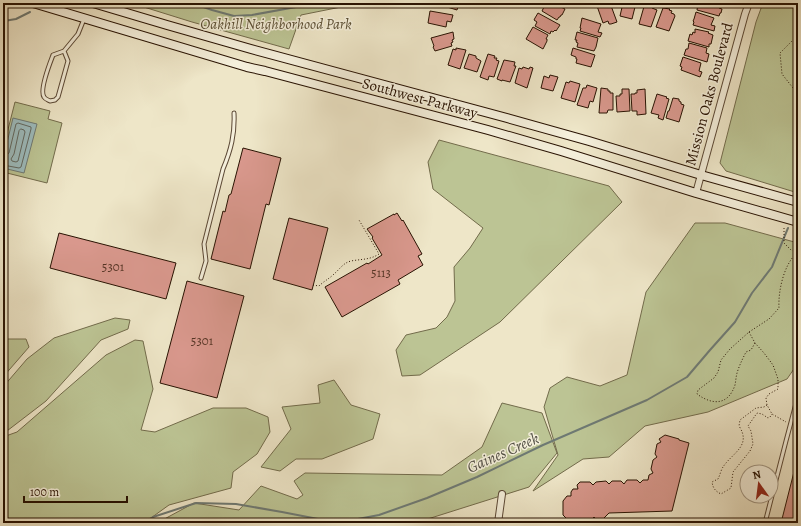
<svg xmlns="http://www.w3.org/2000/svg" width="801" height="526" font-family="Alegreya,serif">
  <rect width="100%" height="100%" fill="#eee6c8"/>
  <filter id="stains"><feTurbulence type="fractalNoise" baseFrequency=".005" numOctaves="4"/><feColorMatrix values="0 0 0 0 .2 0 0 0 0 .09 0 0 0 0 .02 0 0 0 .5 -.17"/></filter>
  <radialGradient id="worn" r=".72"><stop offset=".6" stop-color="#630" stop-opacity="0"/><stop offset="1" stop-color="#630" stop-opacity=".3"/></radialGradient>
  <!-- green -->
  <path fill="#bcc494" stroke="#726b4b" d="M131 3H351L346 6 301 15 289 49 192 22Z
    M763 3H798V193L726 171 720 163 756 22Z
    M15 102 50 111 48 119 62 123 47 183 3 172V149Z
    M439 140 609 186 622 202 500 322 420 375 402 376 396 350 406 335 436 328 447 317 455 301 454 267 470 248 483 228 433 189 428 162Z
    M695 223H725L798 243V363L787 379 708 412 645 426 609 457 583 459 533 491 558 455 544 407 550 388 567 377 600 386 627 375 646 292Z
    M115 318 130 320 128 329 101 340 46 401 3 434V387L27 359 54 338Z
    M3 339H26L29 347 3 377Z
    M135 340 143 341 153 389 141 430 155 432 213 408H246L268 417 270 432 257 454 233 472 231 488 169 505 144 523H3V437L17 432 106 355Z
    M334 380 351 405 380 414 373 439 322 459H296L280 471 261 467 291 429 282 407 320 403 318 385Z
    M502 403 542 413 557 453 529 487 415 523H157L194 503 239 510 261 486 297 499 303 495 294 481 305 473 442 475 482 447Z"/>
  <!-- water -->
  <path fill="#9dbdbf" stroke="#6e7973" d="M13 118 37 124 24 173 3 168V159Z"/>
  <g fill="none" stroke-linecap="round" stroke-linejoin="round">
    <!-- shore -->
    <path stroke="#626860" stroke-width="1" d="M21 129 24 130 25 132 18 161 16 162 12 161 11 159 14 154 19 131Z
      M3 156 6 155 9 153 16 124 18 123 31 127V129L21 167 19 168 3 165"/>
    <!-- stream -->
    <path stroke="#6e7973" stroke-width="2" d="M192 3 212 10 234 16 252 15 318 3
      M4 21 16 19 30 12
      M143 523 153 517 196 503 236 504 282 512 318 519 342 522 379 515 427 498 477 477 543 445 647 400 687 377 710 350 735 322 752 293 772 267 788 228"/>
  </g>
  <!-- building -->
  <path fill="#d9988d" stroke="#281202" d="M434 3H459L457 10Z
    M546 3H553L565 9 562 15H561L560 17H559L557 20 542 11Z
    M602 3H610L617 22 611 24H609L608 21 603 23 597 6Z
    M623 3H636L632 19 620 16Z
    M645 3H653L652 8 657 10 651 27 639 24Z
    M698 3 701 4V3H721L719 8 722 9 721 13H720L719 16 697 10Z
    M663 8 670 9 669 10 672 11 671 13 674 14 675 16 669 31 656 27Z
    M430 11 453 15 451 22 447 21 446 27 428 23Z
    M696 12 714 18 711 25 715 26 714 31 693 25 694 22 693 21 694 19Z
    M538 13 560 25 556 31 555 30 553 32 551 31 550 34 535 26 537 22 534 20 535 18Z
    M582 18 601 24 598 32 602 33 600 37 580 31 581 28H580Z
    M533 27 548 35 546 39H547V41L543 49 526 39Z
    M695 29 709 32 708 33 713 35 711 44H709V47L688 41 690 34 692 35 693 32 695 33Z
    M453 32 454 39 452 40 453 42 451 43 452 46 435 51 433 47 434 46 431 38Z
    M577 32 598 38 596 47 594 51 577 47 578 43 576 42 577 40H575Z
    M689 43 707 48 706 53 709 54 707 62 684 55 686 49H688Z
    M456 48 466 50 460 69 448 65 453 49 456 50Z
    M573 48 595 55 591 67 576 63 577 59H576V57L571 55Z
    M469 54 476 56V58L481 61 477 72 464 68Z
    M488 54 495 56 494 58H497L496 60 499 61 494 77 489 76 488 80 480 77Z
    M683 57 701 63 699 71 702 72 700 77 681 70 682 67 680 66Z
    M504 60 515 62 514 66H516L510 82 502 80V81L497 79Z
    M523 67 529 69 530 67 533 68 527 88 515 83 519 68 522 69Z
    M550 75 558 77 553 91 541 88 544 76 549 78Z
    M570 81 580 84 575 102 561 98 566 82 569 83Z
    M587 85 597 88 593 102 590 101 588 108 577 105 583 88H586Z
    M601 88 608 89V91H610V93H613V110H608L607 113H599Z
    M622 89H629L630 111 617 112 616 96H620V94H622Z
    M645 89 646 114 637 115V111H632L631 94H635V93H637V90Z
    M657 94 667 97 666 98 669 99 663 120 658 118 659 115 651 113Z
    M673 98 679 99V101L681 102V104L684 105 679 122 666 118 668 111H669Z
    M243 148 281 158 269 205 266 204 250 269 211 259 223 211 225 212 229 195 231 194Z
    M397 213 402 221 403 220 422 254 418 256 423 265 398 280 400 284 342 317 325 287 367 263 368 264 382 255 372 238 373 237 367 229 394 214V215Z
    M289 218 328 228 312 290 273 279Z
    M59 233 176 263 166 299 50 268Z
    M187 281 244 296 217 398 160 383Z
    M798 418V435L795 434Z
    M665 435 679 439V440L689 443 672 511 609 513 602 520H597L594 517 591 520 581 521 578 518 576 521H569L563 515V501L567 496H571V492L573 489H578L577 485 580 482H590L593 485 596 482 606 481 609 484 612 481H621L624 484 627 480H637L640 483 643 480H648L649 475 653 473 651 469 653 460 657 457 655 454 657 444 661 442 659 439Z
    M796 457H798V523H781L797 460H796Z"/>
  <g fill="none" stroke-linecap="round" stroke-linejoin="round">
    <!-- service casing -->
    <g stroke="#5a4734" stroke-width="5">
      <path id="service" d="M64 51 68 61 58 97 55 100 50 101C48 100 45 99 44 97 39 90 50 63 53 55L64 51 78 34 84 19
        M201 278 206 261 204 244 223 169C231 150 235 134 234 113
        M765 523 786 441 798 396"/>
    </g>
    <!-- minor casing -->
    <g stroke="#5a4734" stroke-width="8">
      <path id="minor" d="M696 193 745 14 749 3
        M498 523 502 494"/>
    </g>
    <!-- secondary casing -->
    <g stroke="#281202" stroke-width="10">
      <path id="secondary" d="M33 3 247 67 265 71 488 130 561 151 696 193 798 222
        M93 3 167 25 251 49 507 118 589 141 701 175 798 202"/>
    </g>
    <!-- path -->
    <path stroke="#281202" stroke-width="1" stroke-dasharray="1 2" stroke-linecap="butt" d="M798 35 780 53 782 74 793 88 798 89
      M784 228V243L791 250 796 252
      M313 285 319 286C324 281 329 279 334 274 340 269 343 263 351 261 361 259 370 260 379 254L359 220
      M749 332 755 343 764 353 773 365 778 379V389L769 394 766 398 767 405 772 414 786 422
      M755 343 751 350 746 352C743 358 740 364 738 370 736 375 736 380 735 385 728 406 712 405 697 394L698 390 714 378 718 372 721 360 730 349 749 332 769 319 779 308C778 291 784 263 798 252
      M767 405 764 407 756 408 740 420 739 426C752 446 732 453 723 467 721 470 720 475 718 479L712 482C713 488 715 491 721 494L731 488 733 472 750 451 753 444 751 431 748 426 757 413 762 414 768 418 770 417 772 414"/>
    <!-- service -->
    <use href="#service" stroke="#f4efdb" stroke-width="3"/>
    <!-- minor -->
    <use href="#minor" stroke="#f4efdb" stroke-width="6"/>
    <!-- secondary -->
    <use href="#secondary" stroke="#f4efdb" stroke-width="8"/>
  </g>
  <g text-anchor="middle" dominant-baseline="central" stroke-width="3" stroke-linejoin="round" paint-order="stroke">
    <!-- number labels -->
    <g font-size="13" fill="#543425">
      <text x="113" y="266">5301</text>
      <text x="381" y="272">5113</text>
      <text x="202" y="340">5301</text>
    </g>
    <!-- park labels -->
    <g font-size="15" font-style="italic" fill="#5c5035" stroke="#f4efdb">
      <text x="276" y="24">Oakhill Neighborhood Park</text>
    </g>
    <!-- street labels -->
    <g font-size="15" fill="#281202" stroke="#f4efdb">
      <text transform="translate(709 94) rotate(-75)">Mission Oaks Boulevard</text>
      <text transform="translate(420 98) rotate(15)">Southwest Parkway</text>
    </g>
    <!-- water labels -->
    <g font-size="16" font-style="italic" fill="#514e44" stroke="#f4efdb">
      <text transform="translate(503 453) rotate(-24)">Gaines Creek</text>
    </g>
  </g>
  <!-- margin -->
  <rect width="801" height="526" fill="none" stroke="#eee6c8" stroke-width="16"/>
  <rect x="4" y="4" width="793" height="518" fill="none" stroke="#281202" stroke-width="2"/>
  <rect x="8" y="8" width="785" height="510" fill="none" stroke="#281202"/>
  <!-- north arrow -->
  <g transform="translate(759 484) rotate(346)"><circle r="19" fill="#f4efdb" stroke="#a29784"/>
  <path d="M0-3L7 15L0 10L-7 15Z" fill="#8f2418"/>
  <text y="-6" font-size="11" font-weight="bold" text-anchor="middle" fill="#281202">N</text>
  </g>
  <!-- scale -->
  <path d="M24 496v6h103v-6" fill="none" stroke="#281202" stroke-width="2"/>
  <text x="30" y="496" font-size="12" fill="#281202" stroke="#f4efdb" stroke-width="3" paint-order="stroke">100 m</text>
  <rect width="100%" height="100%" filter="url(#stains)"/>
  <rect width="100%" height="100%" fill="url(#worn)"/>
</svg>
